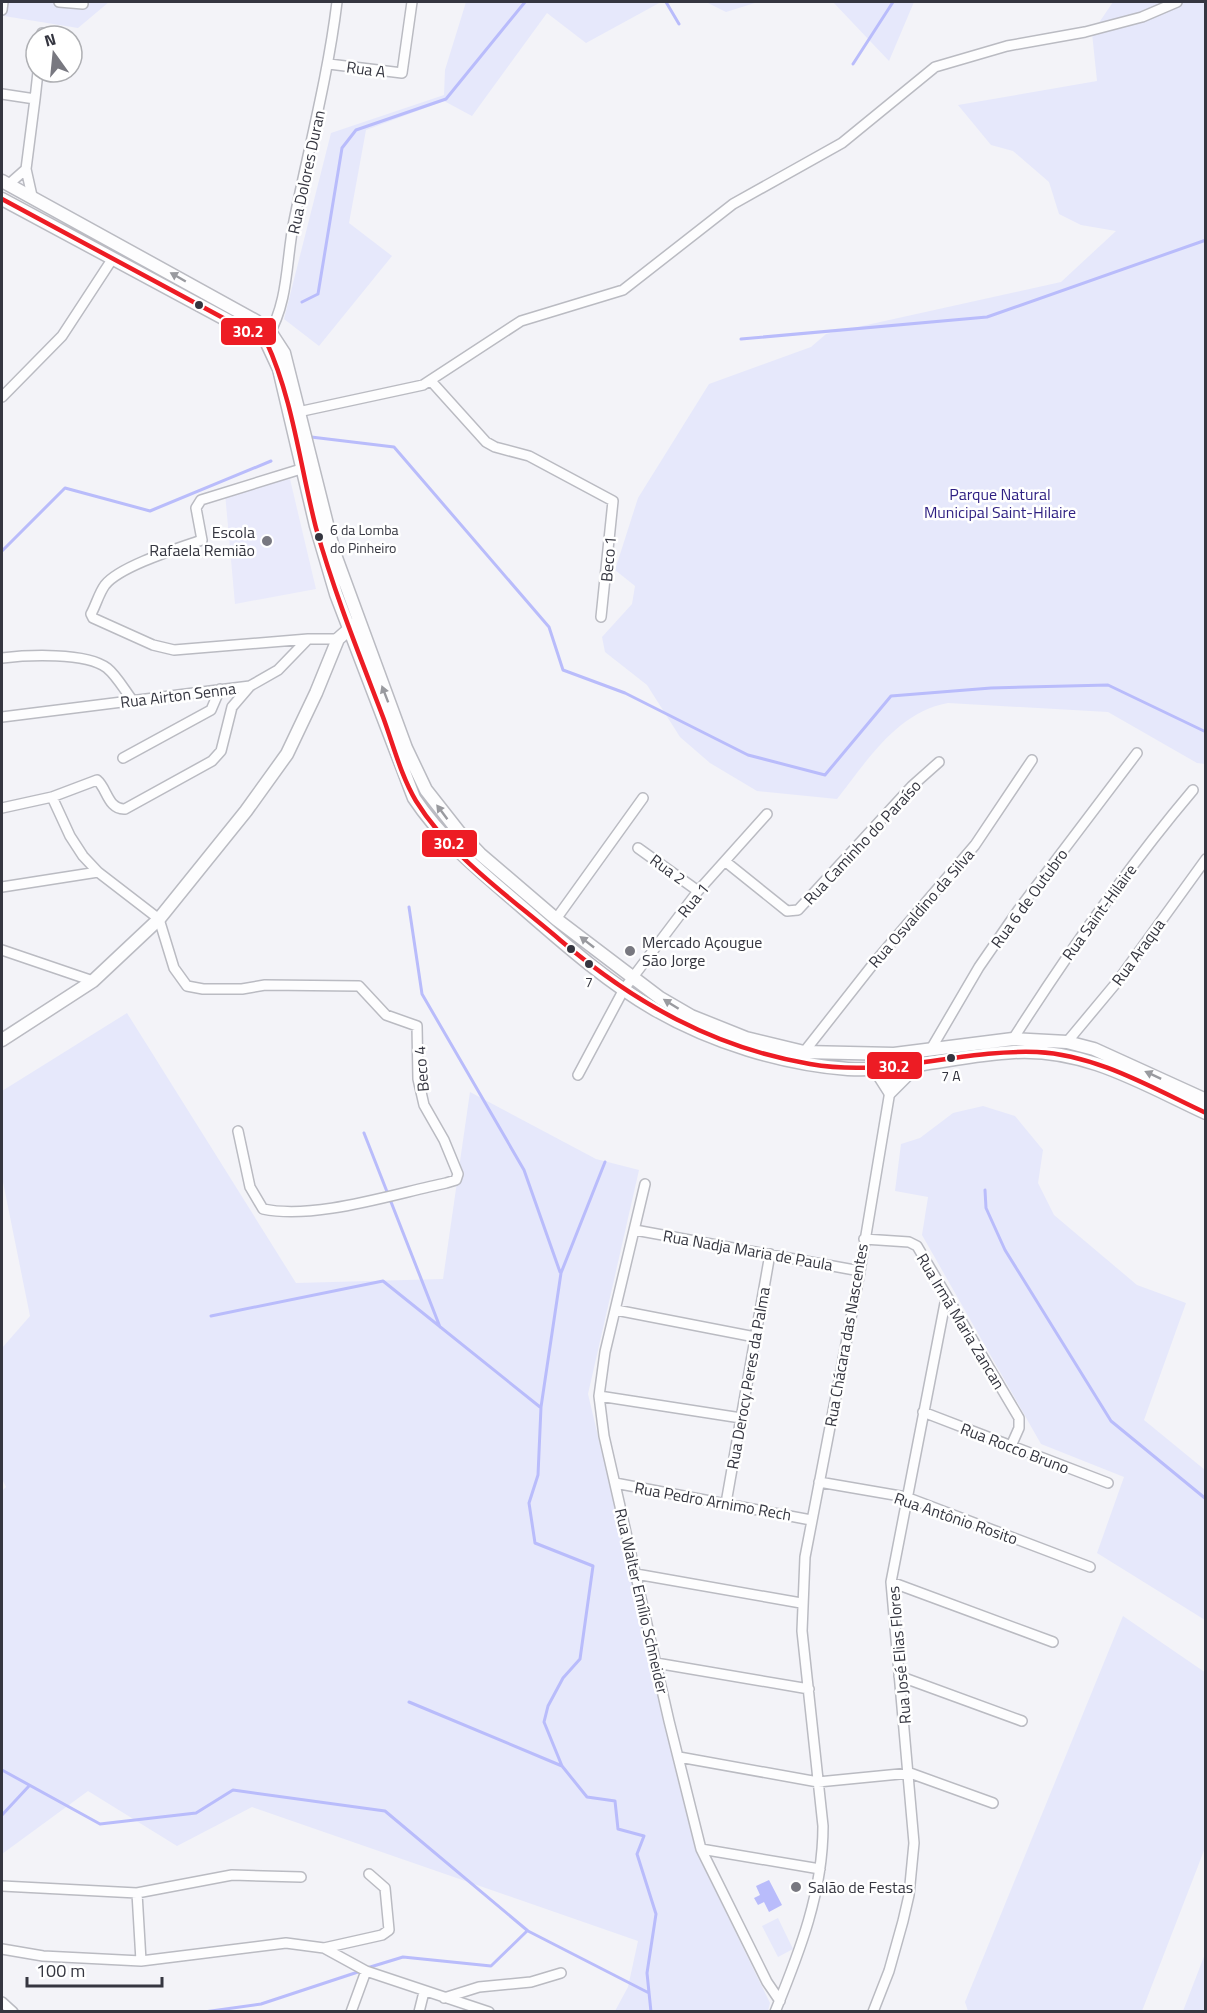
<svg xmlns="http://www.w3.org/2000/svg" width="1207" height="2013" font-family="'Titillium Web',sans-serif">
  <rect width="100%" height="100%" fill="#f3f3f8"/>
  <!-- built -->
  <path fill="#e9eafb" d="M290 479 316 589 235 604 225 493Z"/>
  <!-- green -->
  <path fill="#e6e8fb" d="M9 2H109L78 28 4 16Z
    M466 2H661L586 43 547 13 472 116 444 101 366 130 349 223 392 256 319 346 284 319 331 133 444 95 445 70Z
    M706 2H758L726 12Z
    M833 2H914L889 61Z
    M1113 2H1205V764L1197 763 1108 712 948 703C897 712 867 761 837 799L757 791 710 763 680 737 647 685 605 652 602 637 632 604 635 586 615 570 638 498 709 384 811 347 826 334 1061 282 1116 231 1081 225 1059 214 1049 182 1013 151 991 145 958 105 1097 81 1092 33Z
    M127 1013 296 1283 443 1279 470 1092 596 1159 639 1170 588 1394 697 1853 770 2003 768 2011H615L628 1987 638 1941 252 1807 177 1846 88 1791 2 1854V1491L6 1487 2 1479V1348L30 1316 2 1177V1091Z
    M983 1106 1015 1116 1043 1150 1038 1183 1054 1215 1137 1285 1186 1303 1144 1420 1205 1470V1620L1097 1553 1124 1477 1041 1444 922 1235 928 1197 895 1191 901 1144 920 1138 953 1113Z
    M1123 1616 1206 1673 1205 1848 1142 2011H968L965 2002Z
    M778 1918 793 1949 778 1957 762 1926Z
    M1205 1954V2011H1183Z"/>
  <!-- water -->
  <path fill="#b9bcfb" d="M769 1880 782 1905 769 1912 764 1902 758 1905 754 1898 760 1895 756 1886Z"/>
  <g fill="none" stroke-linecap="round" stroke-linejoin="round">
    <!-- stream -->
    <path stroke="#b9bcfb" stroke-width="3" d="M666 2 679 24
      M853 64 893 2
      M302 302 318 294 342 148 356 130 446 99 525 2
      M741 339 987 317 1206 240
      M311 437 394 447 549 627 563 670 625 693 748 755 825 775 891 696 991 688 1108 685 1206 732
      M2 551 65 488 150 511 271 461
      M409 907 422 994 524 1170 560 1272
      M364 1133 440 1327
      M605 1162 561 1273 541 1407 538 1475 529 1503 535 1543 593 1566 580 1659 563 1678 548 1706 544 1722 562 1766 587 1797 615 1801 618 1829 644 1836 637 1854 656 1914 647 1973 651 2012
      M985 1190 986 1208 1005 1250 1111 1421 1206 1499
      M211 1316 383 1281 540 1407
      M409 1702 562 1766
      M2 1770 100 1824 196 1813 233 1790 385 1811 528 1931 649 1993
      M2 1815 29 1786
      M367 1968 403 1957 491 1966 527 1931
      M204 2012 261 2004 361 1971"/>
    <!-- minor casing -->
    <g stroke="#babbc2" stroke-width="12">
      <path id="minor" d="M59 2 83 4
        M2 10 3 2
        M42 36V33
        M329 64 402 73 412 2
        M2 94 35 99 26 169 32 196
        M35 99 38 72
        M9 184 26 169
        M268 336C289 301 286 259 294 221 309 147 328 76 337 2
        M431 381 486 442 495 447 529 456 613 501 601 617
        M2 397 62 336 113 258
        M298 412 423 385 521 321 623 290 733 204 842 143 935 67 1007 46 1085 32 1142 17 1177 2
        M301 469 201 500 196 508 202 540C179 548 120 566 105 585 99 593 96 605 91 614L93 618 153 645 174 650 308 639
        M2 658C27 655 86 652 107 668 117 676 125 691 133 701
        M2 717 250 686 278 670 308 639H338
        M123 758 211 710 220 689
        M52 797 70 836 83 856 98 872 159 919 174 968 187 986 203 989H242L265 985 359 986 386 1015 417 1026 418 1079 424 1105 444 1140 458 1174 456 1180 446 1183C393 1194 315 1220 263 1209L250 1187 238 1131
        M2 808 52 797 97 780C107 788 108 810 125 809L212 761 221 751 232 707 250 686
        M638 848 698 891
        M726 862 787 911 798 910 912 786 939 762
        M2 887 98 872
        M556 919 643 798
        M2 950 93 981
        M1013 1039C1068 953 1127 868 1193 790
        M1067 1042 1117 982 1206 859
        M931 1049 979 967 1019 909 1137 753
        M804 1052 874 963 975 845 1032 760
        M578 1075 624 989 698 891 767 814
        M645 1184 605 1352 599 1396 604 1436 669 1721 701 1849 767 1982 780 2001
        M635 1230 860 1271
        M864 1239 909 1242 917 1246 1019 1418V1428L1011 1446
        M616 1310 755 1337
        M599 1396 741 1418
        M923 1412 1108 1483
        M819 1482 906 1497 1090 1567
        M615 1483 811 1520
        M726 1503 770 1254
        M636 1574 801 1603
        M891 1582 1053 1642
        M656 1663 809 1689
        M899 1676 1022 1721
        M679 1757 818 1782 910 1773 993 1803
        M701 1849 820 1869
        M2 1886 137 1893 232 1875 301 1877
        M137 1893 141 1961
        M324 1948 382 1935 389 1930 385 1888 369 1874
        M2 1949 43 1956 141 1961 286 1943 324 1948 366 1971 489 2012
        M444 1998 479 1987 531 1982 561 1973
        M2 2002 13 2012
        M351 2012 366 1971
        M419 2012 424 1992
        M775 2012C800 1951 823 1892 823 1826L802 1631 805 1557 860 1271 894 1067
        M873 2012 889 1971 903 1921 909 1895 914 1843 891 1582 946 1298"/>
    </g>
    <!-- major casing -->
    <g stroke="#babbc2" stroke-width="15">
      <path id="major" d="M2 181 256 321 271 333 284 353 334 552 406 748 426 790 459 832 480 854 556 919 660 998 691 1016 746 1038 804 1052 894 1054 1013 1039 1067 1042 1094 1049 1206 1100
        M2 199 266 341 279 369 316 526 336 594 414 798C442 840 478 869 515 901 559 939 604 980 654 1009 711 1042 782 1064 848 1069 904 1072 958 1055 1014 1052 1086 1048 1143 1084 1206 1113
        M2 1040 93 981 159 919 246 811 287 754 316 693 338 639 355 624
        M876 1070 890 1092 918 1064"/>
    </g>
    <!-- minor -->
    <use href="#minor" stroke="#fdfdfe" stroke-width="9"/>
    <!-- major -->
    <use href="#major" stroke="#fdfdfe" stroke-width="12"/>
    <!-- bus-1 casing -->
    <g stroke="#fff" stroke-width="9">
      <path id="bus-1" d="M2 199 266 341C293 399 300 466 316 528 334 592 359 654 383 717 393 744 401 776 416 801 450 856 511 898 560 940 633 1002 714 1048 810 1064 891 1078 959 1049 1037 1052 1097 1055 1152 1088 1206 1113"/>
    </g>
    <!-- bus-1 -->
    <use href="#bus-1" stroke="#ed1c24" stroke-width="4.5"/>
  </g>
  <!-- one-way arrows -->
  <defs><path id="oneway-solid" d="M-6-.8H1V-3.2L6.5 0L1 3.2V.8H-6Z" transform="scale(1.5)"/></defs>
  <g fill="#999a9f">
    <use href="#oneway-solid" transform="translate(178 277) rotate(-150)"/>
    <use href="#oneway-solid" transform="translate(385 694) rotate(-111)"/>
    <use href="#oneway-solid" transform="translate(442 812) rotate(-127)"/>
    <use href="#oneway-solid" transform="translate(587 942) rotate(-142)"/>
    <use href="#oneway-solid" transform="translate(671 1004) rotate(-148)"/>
    <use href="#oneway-solid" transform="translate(1153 1075) rotate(-155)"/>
  </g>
  <!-- markers -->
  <g fill="#353640" stroke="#fff" stroke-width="2">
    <circle cx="199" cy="305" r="5"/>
    <circle cx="319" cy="537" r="5"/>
    <circle cx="571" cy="949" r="5"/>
    <circle cx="589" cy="964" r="5"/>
    <circle cx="951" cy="1058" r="5"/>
  </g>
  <g fill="#787880" stroke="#fff" stroke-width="2">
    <circle cx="267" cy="541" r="6"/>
    <circle cx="630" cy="951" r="6"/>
    <circle cx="796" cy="1887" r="6"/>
  </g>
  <g text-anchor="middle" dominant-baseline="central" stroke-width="5" stroke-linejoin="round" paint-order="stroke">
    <!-- bus labels -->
    <g font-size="14" fill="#353640" stroke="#fff">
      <text x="330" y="529" text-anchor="start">6 da Lomba<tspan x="330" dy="18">do Pinheiro</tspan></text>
      <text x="589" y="981">7</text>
      <text x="951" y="1075">7 A</text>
    </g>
    <!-- street labels -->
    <g font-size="16" fill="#353640" stroke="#fff">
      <text transform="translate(366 69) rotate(8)">Rua A</text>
      <text transform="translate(306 172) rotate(-78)">Rua Dolores Duran</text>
      <text transform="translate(608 559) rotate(-85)">Beco 1</text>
      <text transform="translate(178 695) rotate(-7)">Rua Airton Senna</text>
      <text transform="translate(862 842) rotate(-47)">Rua Caminho do Paraíso</text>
      <text transform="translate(668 869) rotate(36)">Rua 2</text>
      <text transform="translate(1029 898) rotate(-54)">Rua 6 de Outubro</text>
      <text transform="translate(693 900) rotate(-51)">Rua 1</text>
      <text transform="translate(921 908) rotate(-49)">Rua Osvaldino da Silva</text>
      <text transform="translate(1099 912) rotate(-54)">Rua Saint-Hilaire</text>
      <text transform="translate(1138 952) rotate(-54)">Rua Araqua</text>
      <text transform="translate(421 1069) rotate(-95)">Beco 4</text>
      <text transform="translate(748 1250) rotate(10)">Rua Nadja Maria de Paula</text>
      <text transform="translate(961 1321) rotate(59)">Rua Irmã Maria Zancan</text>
      <text transform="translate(846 1335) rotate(-80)">Rua Chácara das Nascentes</text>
      <text transform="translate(748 1378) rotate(-80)">Rua Derocy Peres da Palma</text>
      <text transform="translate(1015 1448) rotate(21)">Rua Rocco Bruno</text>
      <text transform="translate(713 1501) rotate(10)">Rua Pedro Arnimo Rech</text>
      <text transform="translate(956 1518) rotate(19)">Rua Antônio Rosito</text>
      <text transform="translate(642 1601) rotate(77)">Rua Walter Emílio Schneider</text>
      <text transform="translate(899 1655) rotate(-95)">Rua José Elias Flores</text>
    </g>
    <!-- park labels -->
    <g font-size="16" fill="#2e1f82" stroke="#fff">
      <text x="1000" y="494">Parque Natural<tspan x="1000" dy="18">Municipal Saint-Hilaire</tspan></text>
    </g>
    <!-- poi labels -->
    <g font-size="16" fill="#353640" stroke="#fff" text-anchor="start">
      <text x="255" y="532" text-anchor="end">Escola<tspan x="255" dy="18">Rafaela Remião</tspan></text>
      <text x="642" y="942">Mercado Açougue<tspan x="642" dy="18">São Jorge</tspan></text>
      <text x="808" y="1887">Salão de Festas</text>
    </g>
  </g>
  <g stroke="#fff" stroke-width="2">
    <rect x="220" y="317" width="57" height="29" rx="6" fill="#ed1c24"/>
    <rect x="421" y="829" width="57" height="29" rx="6" fill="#ed1c24"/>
    <rect x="866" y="1051" width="57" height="29" rx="6" fill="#ed1c24"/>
  </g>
  <g font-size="16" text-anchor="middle" font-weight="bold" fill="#fff">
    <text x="248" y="337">30.2</text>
    <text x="449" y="849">30.2</text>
    <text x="894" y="1072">30.2</text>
  </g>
  <!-- border -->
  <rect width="1207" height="2013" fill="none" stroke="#353640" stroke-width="6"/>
  <!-- north arrow -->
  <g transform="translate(54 54) rotate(345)"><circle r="28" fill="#ffffff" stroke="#aeafb3" stroke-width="1.5"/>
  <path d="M0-4.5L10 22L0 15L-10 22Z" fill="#787880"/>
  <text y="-9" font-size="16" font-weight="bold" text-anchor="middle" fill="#353640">N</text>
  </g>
  <!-- scale -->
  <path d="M27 1977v9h135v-9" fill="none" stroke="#353640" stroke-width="3"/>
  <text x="36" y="1977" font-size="18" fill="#353640" stroke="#ffffff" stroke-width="4.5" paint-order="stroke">100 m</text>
</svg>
